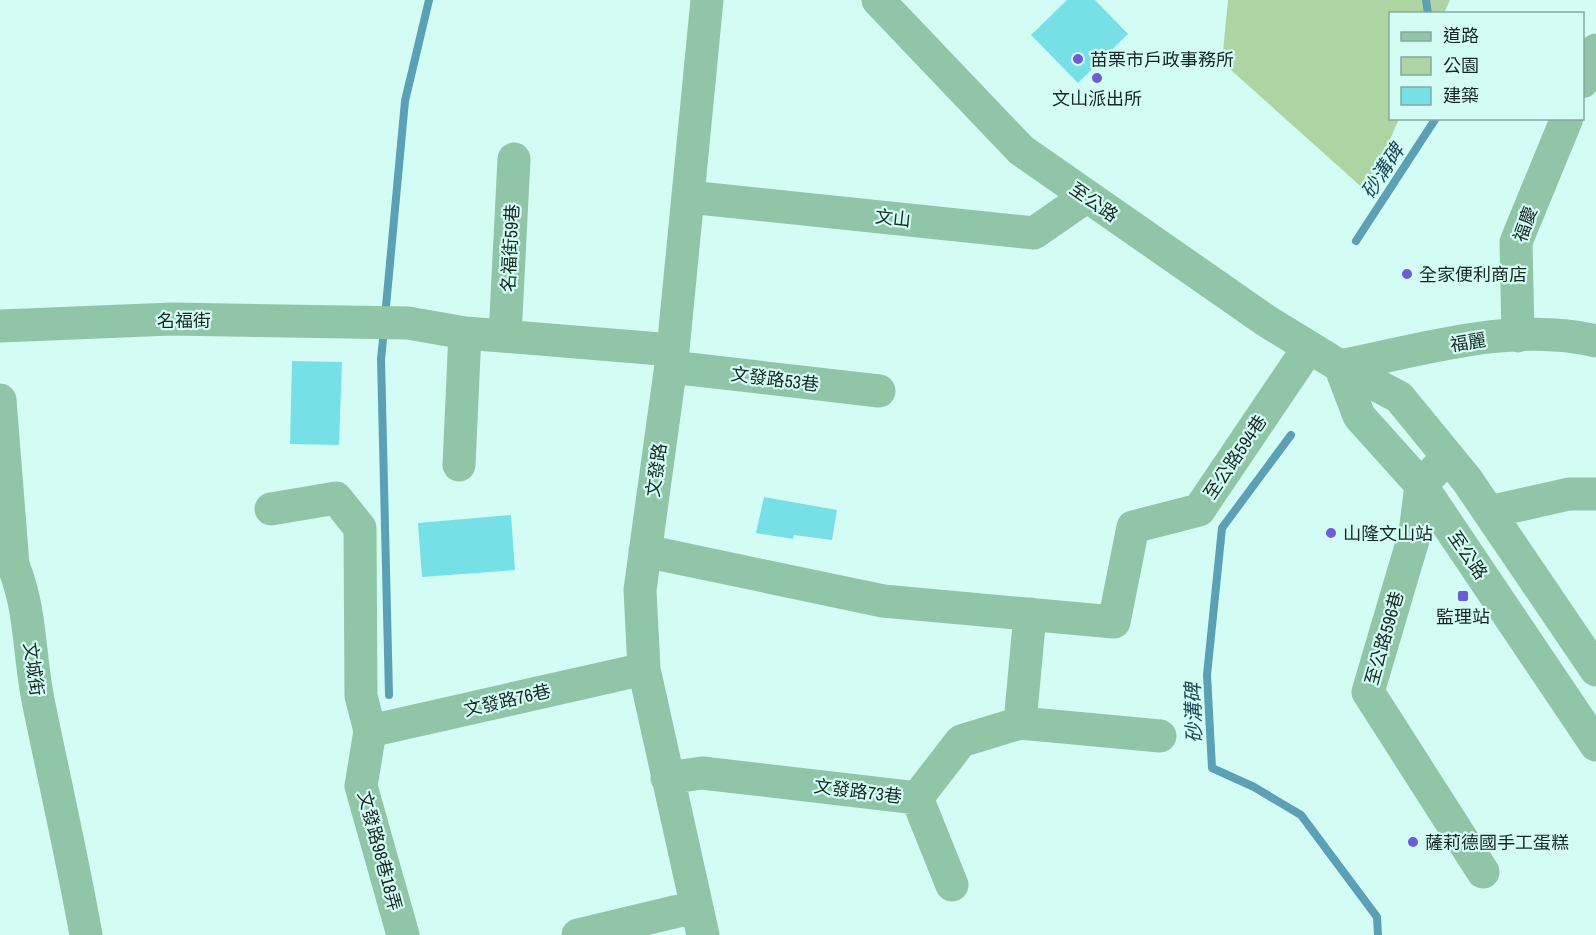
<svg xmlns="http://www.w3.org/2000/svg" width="1596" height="935" font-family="'Archivo Narrow','Noto Sans TC',sans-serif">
  <rect width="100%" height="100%" fill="#d3fdf4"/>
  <!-- green -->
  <path fill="#afd4a3" d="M1228 0H1450L1444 13 1390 14V118L1399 119 1367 192 1222 62Z"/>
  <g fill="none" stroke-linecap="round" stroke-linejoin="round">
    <!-- stream -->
    <path stroke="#5ba0b5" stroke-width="8" d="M1426 0 1428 14
      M1356 241 1436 118
      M385 317 405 101 429 0
      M384 330 381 359 389 695
      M1291 435 1222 528 1207 675 1212 768 1254 787 1301 815 1377 917 1378 935"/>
  </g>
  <!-- building -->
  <path fill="#76e0e6" d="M1067 0H1095L1128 34 1078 83 1031 35Z
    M292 361 342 362 339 445 290 444Z
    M764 497 837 510 832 540 794 535 793 539 756 533Z
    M511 515 515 570 422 577 418 523Z"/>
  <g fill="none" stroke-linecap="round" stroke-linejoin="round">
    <!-- minor -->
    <path stroke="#90c5a7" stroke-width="33" d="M878 0 1021 150 1265 320 1340 366 1399 397 1467 480 1596 670
      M1582 82 1596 50
      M689 197 1034 233 1086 197
      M0 326 172 319 408 323 465 333 673 350
      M505 336 514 159
      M1518 336 1516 242 1567 118
      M1340 366 1359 416 1421 485 1596 745
      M1340 366C1422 350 1513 321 1596 341
      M671 367 879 391
      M0 400 13 565C31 608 29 655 38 700 54 779 72 856 86 935
      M1448 457 1421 485 1415 533 1368 692 1483 872
      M459 465 465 333
      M271 509 336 498 360 528 361 696 370 731 361 786 403 935
      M1489 512 1569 494H1596
      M645 551 883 601 1114 622 1133 527 1199 510 1309 347
      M1030 614 1020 723 1160 736
      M370 731 644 669
      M667 778 702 773 917 798 961 741 1020 723
      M917 798 952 885
      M578 935 695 907
      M703 935 644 669 640 590 673 350 707 0"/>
  </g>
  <!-- markers -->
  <g fill="#6c5dd7" stroke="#d3fdf4" stroke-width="2">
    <circle cx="1078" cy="59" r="6"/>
    <circle cx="1097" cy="78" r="6"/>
    <circle cx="1407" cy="274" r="6"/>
    <circle cx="1331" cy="533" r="6"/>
    <rect x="1457" y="590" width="12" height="12" rx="3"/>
    <circle cx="1413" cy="842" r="6"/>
  </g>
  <g text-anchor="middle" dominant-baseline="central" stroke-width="4.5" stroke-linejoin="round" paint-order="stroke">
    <!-- poi labels -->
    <g font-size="18" fill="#162623" stroke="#d3fdf4" text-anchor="start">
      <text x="1090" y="59">苗栗市戶政事務所</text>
      <text x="1097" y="98" text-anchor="middle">文山派出所</text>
      <text x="1419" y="274">全家便利商店</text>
      <text x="1343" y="533">山隆文山站</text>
      <text x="1463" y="616" text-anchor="middle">監理站</text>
      <text x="1425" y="842">薩莉德國手工蛋糕</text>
    </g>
    <!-- street labels -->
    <g font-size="18" fill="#162623" stroke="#d3fdf4">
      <text transform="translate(1094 202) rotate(35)">至公路</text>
      <text transform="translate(893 218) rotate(6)">文山</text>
      <text transform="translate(1525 224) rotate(-70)">福慶</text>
      <text transform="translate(510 248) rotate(-87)">名福街59巷</text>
      <text x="184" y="320">名福街</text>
      <text transform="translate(1468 342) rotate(-9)">福麗</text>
      <text transform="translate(775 379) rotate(7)">文發路53巷</text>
      <text transform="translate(1235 457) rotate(-56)">至公路594巷</text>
      <text transform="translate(656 470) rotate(-82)">文發路</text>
      <text transform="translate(1468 555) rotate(56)">至公路</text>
      <text transform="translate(1384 638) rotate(-74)">至公路596巷</text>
      <text transform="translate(34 669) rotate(82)">文城街</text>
      <text transform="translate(507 700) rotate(-13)">文發路76巷</text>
      <text transform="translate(858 791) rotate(7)">文發路73巷</text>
      <text transform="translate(380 851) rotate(75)">文發路98巷18弄</text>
    </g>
    <!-- water labels -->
    <g font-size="20" font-style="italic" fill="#1e4855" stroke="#d3fdf4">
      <text transform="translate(1382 171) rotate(-57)">砂溝碑</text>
      <text transform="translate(1193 713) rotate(-92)">砂溝碑</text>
    </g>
  </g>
  <!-- legend -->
  <rect x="1389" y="12" width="195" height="108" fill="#d3fdf4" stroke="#87a7a0" stroke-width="1.5"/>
  <rect x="1401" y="32" width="30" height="9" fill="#90c5a7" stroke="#87a7a0" stroke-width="1.5"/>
  <text x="1443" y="42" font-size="18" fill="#162623">道路</text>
  <rect x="1401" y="57" width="30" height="18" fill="#afd4a3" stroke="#87a7a0" stroke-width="1.5"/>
  <text x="1443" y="72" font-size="18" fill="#162623">公園</text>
  <rect x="1401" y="87" width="30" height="18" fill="#76e0e6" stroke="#87a7a0" stroke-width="1.5"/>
  <text x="1443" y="102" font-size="18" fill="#162623">建築</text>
</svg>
